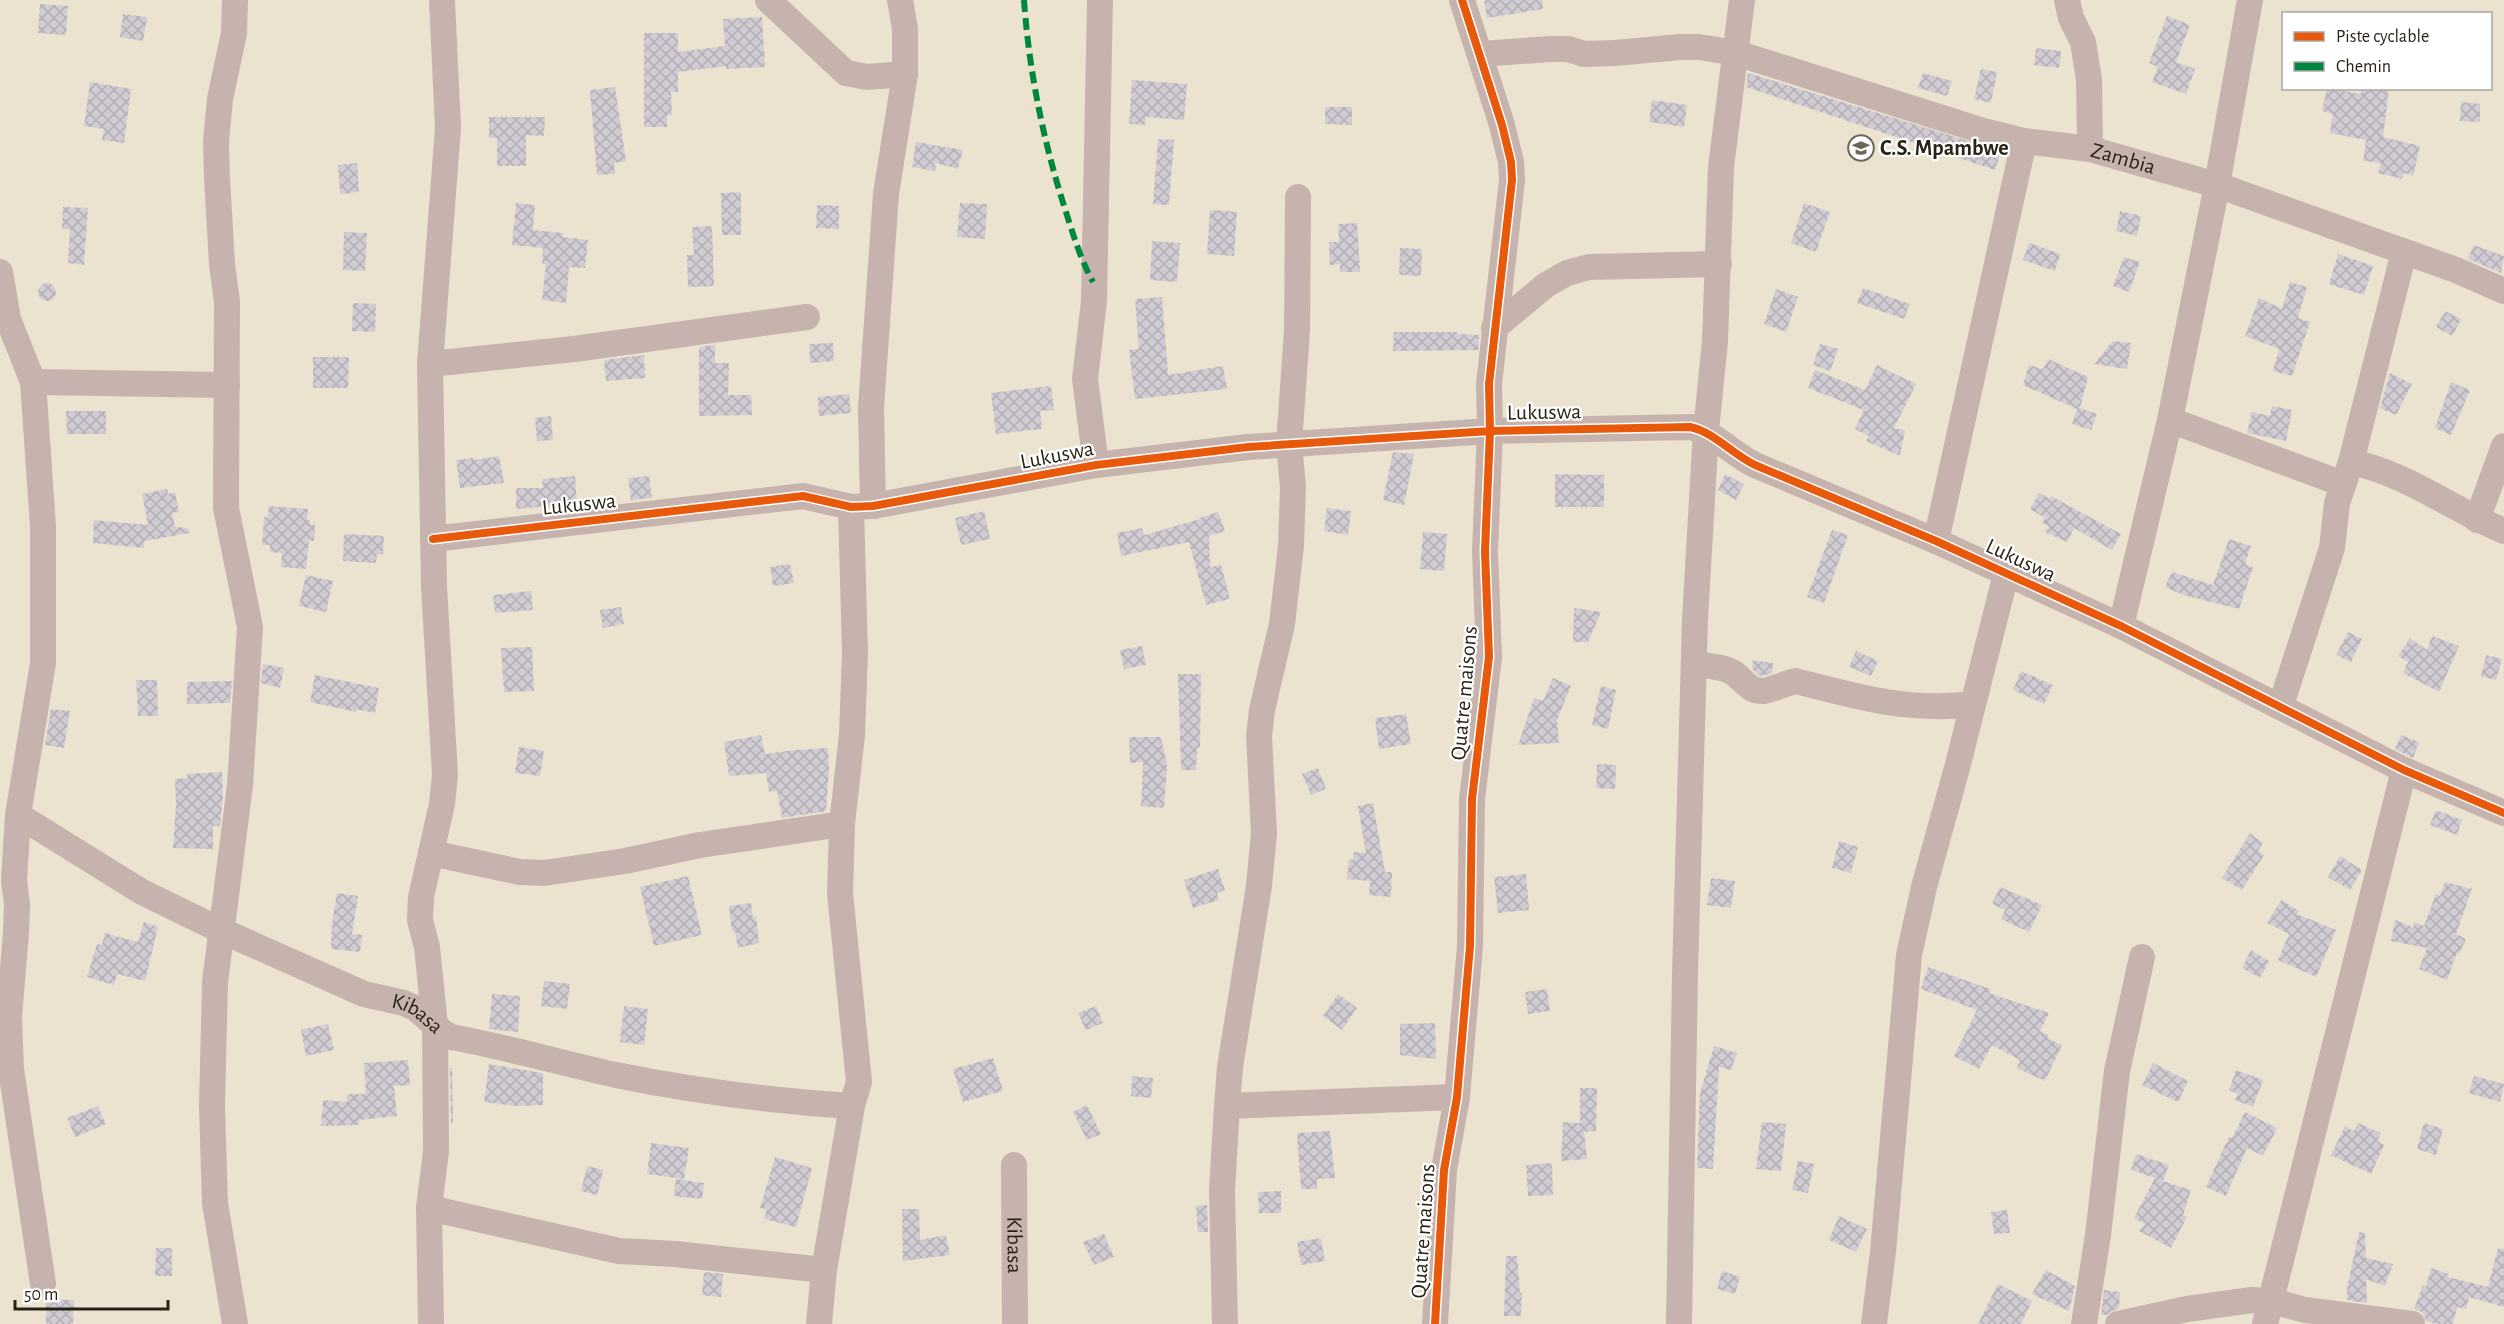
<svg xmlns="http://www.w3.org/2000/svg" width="2504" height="1324" font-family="'Alegreya Sans',sans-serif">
  <defs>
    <pattern id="building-cross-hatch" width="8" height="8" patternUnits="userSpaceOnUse" patternTransform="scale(1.5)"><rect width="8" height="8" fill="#d1cbd3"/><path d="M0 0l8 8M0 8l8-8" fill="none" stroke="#b3aeb4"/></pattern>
  </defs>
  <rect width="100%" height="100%" fill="#ebe3d0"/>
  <!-- building -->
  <path fill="url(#building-cross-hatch)" d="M1484 0H1542L1543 9 1487 18Z
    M40 4 68 6 66 35 38 33Z
    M123 14 147 17 143 41 120 37Z
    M2167 16 2190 25 2176 62 2195 69 2186 94 2152 82 2158 67 2149 63Z
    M762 17 765 67 726 69V66L678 72V92H671L672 115H667V127H644V33H678V52L725 46 723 19Z
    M2036 48 2061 51 2059 68 2034 65Z
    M1981 69 1997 72 1991 103 1974 99Z
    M1748 73 2001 151 1995 170 1746 87Z
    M1923 73 1952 81 1947 96 1918 88Z
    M1132 80 1187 84 1184 120 1146 117 1145 125 1129 124Z
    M90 82 131 89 124 143 102 140 104 129 84 126Z
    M615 87 626 161 614 163 615 174 597 175 590 90Z
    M2327 88 2361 94 2362 88H2389L2383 137 2420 146 2413 176 2404 173 2402 179 2378 173 2381 163 2363 161 2366 140 2330 133 2333 114 2322 111Z
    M1652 100 1687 105 1684 127 1649 122Z
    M2461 102 2480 104V122L2460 121Z
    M1325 107H1352V125L1325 124Z
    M489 117H545L544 136 526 135V166H497V138H489Z
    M1158 139 1174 140 1169 205 1153 204Z
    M916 142 963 150 958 169 936 163 935 171 912 167Z
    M357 163 359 192 340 194 338 165Z
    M741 192V235H722L721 193Z
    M516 203 535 205 533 230 563 233V237L588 240 585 268 569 267 566 303 542 300 546 264H542L543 248 512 245Z
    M960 203 987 204 985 239 957 237Z
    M1804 203 1830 212 1816 252 1791 243Z
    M817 205 839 206V229L816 228Z
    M63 207 88 208 84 265 68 263 70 229H62Z
    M1210 210 1237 212 1234 256 1207 254Z
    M2120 211 2141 216 2137 236 2116 231Z
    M1357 223 1360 272H1340V264L1330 265 1329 242H1339L1338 224Z
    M712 226 714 286 688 287 687 255H694L692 227Z
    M344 232 367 233 365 271 343 270Z
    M1152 241 1180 243 1177 282 1150 280Z
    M2029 243 2060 254 2055 271 2023 260Z
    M2474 245 2504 256 2501 273 2468 259Z
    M1400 248 1422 249 1421 276 1399 275Z
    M2338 254 2373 266 2364 295 2329 284Z
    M2124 257 2140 262 2129 292 2113 286Z
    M2290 282 2307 287 2298 318 2310 322 2292 376 2273 371 2279 349 2245 336 2259 298 2282 309Z
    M38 292a9 9 0 1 1 18 0a9 9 0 1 1-18 0Z
    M1863 288 1910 304 1904 319 1857 303Z
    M1776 289 1798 297 1786 332 1764 324Z
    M1162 297 1168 375 1223 366 1227 389 1135 399 1129 350 1139 349 1135 299Z
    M353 303 376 304 375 332 352 331Z
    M2445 311 2461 319 2452 336 2436 327Z
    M1394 332H1458V334L1479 335 1478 350 1393 351Z
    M2113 341 2131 343 2127 369 2094 364Z
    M833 343 834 361 810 363 809 344Z
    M1820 344 1838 349 1830 371 1813 365Z
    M715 345V363H729L728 395H751L752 415 699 416V347Z
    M644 355 645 378 606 381 604 360Z
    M313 357H349L348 388H313Z
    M2048 359 2088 377 2080 408 2097 414 2091 430 2072 424 2077 409 2023 385 2029 365 2043 369Z
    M1877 365 1916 384 1894 428 1905 430 1900 456 1866 441 1869 436 1855 429 1864 410 1808 388 1815 370 1865 390Z
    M2390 373 2412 384 2396 415 2380 408Z
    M2451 382 2470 390 2451 435 2435 428Z
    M1051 386 1054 410 1040 411 1042 429 996 434 991 393Z
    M849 394 851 413 819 416 818 397Z
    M2272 406 2292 410 2286 441 2247 433 2252 412 2270 416Z
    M66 411H106V434H67Z
    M551 416 553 440 537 441 535 418Z
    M1393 452 1414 454 1404 505 1383 500Z
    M499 456 504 483 460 488 456 460 474 458V460Z
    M1555 474 1604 475V507H1555Z
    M1725 474 1744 484 1736 500 1718 490Z
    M575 476 577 504 516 509V488H543L542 479Z
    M649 476 652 498 631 500 628 478Z
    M167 489 168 494 175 492 179 512 172 513 175 527 188 528 189 533 144 541V548L93 543 94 520 148 525 142 494Z
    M2039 493 2050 499 2051 496 2121 534 2112 550 2074 528 2067 542 2045 532 2049 526 2042 523 2045 518 2030 509Z
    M269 506 308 509 307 520H310V524L315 525 314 541 309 540 306 569 281 567 282 553 270 552V545H262L264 517H268Z
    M1327 508 1351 511 1348 535 1324 531Z
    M984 511 990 539 961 545 955 518Z
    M1218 512 1225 531 1209 536 1210 567 1221 565 1230 599 1206 605 1189 542 1121 556 1117 533 1142 528 1144 535 1200 519 1199 518Z
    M1832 530 1848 535 1824 603 1807 597Z
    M1423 532 1447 534 1444 571 1420 569Z
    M344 534 384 536 383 554H377L376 563 343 561Z
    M2229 539 2251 546 2245 564 2253 567 2239 609 2183 595 2165 587 2172 572 2213 585Z
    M790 564 794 583 773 586 770 567Z
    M306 575 333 581 326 612 299 606Z
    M531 591 533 610 495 613 493 595Z
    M621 607 624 624 603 628 600 610Z
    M1574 608 1601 612 1588 642H1573Z
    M2348 632 2362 639 2351 662 2336 655Z
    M2432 636 2459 646 2439 692 2403 673 2408 662 2398 656 2410 638 2427 650Z
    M1142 646 1146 665 1124 669 1120 650Z
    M532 647 534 691 504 692 501 648Z
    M1856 651 1878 661 1871 676 1849 667Z
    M2486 655 2502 659 2496 680 2481 676Z
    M1753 660 1773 663 1772 673 1763 676 1758 675 1752 669Z
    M263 664 284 668 280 688 261 683Z
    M2021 671 2053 685 2044 704 2013 690Z
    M1178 674H1201L1200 748H1197L1196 770H1181Z
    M315 675 379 688 375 713 356 709V712L310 702Z
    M1553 678 1571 686 1557 720 1559 743 1518 745 1534 698 1543 701Z
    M136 680H157L158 716H138Z
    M232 681 230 703 187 704V682Z
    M1601 686 1616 690 1608 729 1592 725Z
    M51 709 70 711 64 748 45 745Z
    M1406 714 1411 744 1379 749 1375 718Z
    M761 735 765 754 794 750 828 748 829 769 826 811 782 818 777 791 769 792 766 773 729 776 724 742Z
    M2401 735 2419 742 2413 758 2395 749Z
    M1129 737H1161L1167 765 1164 808 1141 806 1143 762 1130 763Z
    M519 747 544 751 540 776 515 773Z
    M1597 764 1616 765 1615 789 1596 788Z
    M1318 768 1326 789 1311 795 1302 774Z
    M222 772 223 795 220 826H213V849L173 848 176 803 175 779 187 778V774Z
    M1373 803 1385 872H1392L1391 897 1369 895 1370 881 1347 879 1349 859 1353 860 1354 852 1366 853 1358 806Z
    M2436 810 2462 820 2457 835 2430 825Z
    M2250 833 2263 843 2258 851 2264 855 2242 890 2222 878Z
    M1839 841 1858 847 1851 873 1832 868Z
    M2340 856 2362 870 2350 890 2328 877Z
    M1218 869 1225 890 1217 893 1219 900 1193 908 1184 880Z
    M1526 874 1529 910 1498 913 1494 877Z
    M688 876 702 935 654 946 640 887Z
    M1711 878 1735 881 1731 908 1707 905Z
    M2445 882 2472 889 2456 934 2466 939 2459 954 2457 953 2447 980 2419 969 2427 948 2391 941 2395 920 2413 927 2415 922 2424 926 2436 894 2440 896Z
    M2000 887 2042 905 2029 932 2001 919 2005 910 1992 904Z
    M337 893 358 896 352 934 362 935 360 952 331 949 332 924Z
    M2281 900 2299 911 2297 914 2336 930 2316 977 2278 960 2289 934 2267 923Z
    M751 903 753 918 756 917 759 943 738 948 735 931H732L729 906Z
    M144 922 158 927 145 981 117 974 114 985 87 977 97 944 102 945 105 933 138 942Z
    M2251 950 2269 961 2260 978 2242 968Z
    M1928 967 1990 989 1989 993 2049 1013 2040 1031 2048 1035 2047 1038 2062 1045 2045 1081 2017 1068 2020 1060 1992 1045 1979 1069 1954 1056 1977 1010 1921 989Z
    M544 981 570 984 567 1009 541 1006Z
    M1547 989 1550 1011 1528 1014 1525 992Z
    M492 994 520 996 518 1032 489 1029Z
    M1338 994 1357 1008 1342 1030 1323 1016Z
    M624 1006 648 1009 644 1045 620 1042Z
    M1096 1006 1103 1023 1086 1030 1078 1013Z
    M1435 1023 1436 1059 1400 1055V1024Z
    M328 1024 334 1050 306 1056 301 1030Z
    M1714 1046 1737 1053 1731 1070 1719 1067 1713 1169 1697 1168 1700 1093Z
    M993 1058 1003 1091 963 1102 953 1069Z
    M408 1060 410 1085 394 1086 397 1116 359 1120V1125L321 1126 323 1100 347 1102V1094H366L364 1063Z
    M2153 1063 2188 1081 2178 1102 2142 1085Z
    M489 1064 543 1073V1105L517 1106 484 1102Z
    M450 1068H452L453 1123H451Z
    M2236 1070 2263 1080 2253 1107 2235 1100 2238 1094 2229 1090Z
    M1132 1076 1153 1078 1151 1098 1131 1096Z
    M2474 1076 2504 1084 2500 1102 2469 1093Z
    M1580 1088H1597L1596 1131 1584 1132 1587 1159 1561 1161 1563 1122 1580 1123Z
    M1087 1105 1101 1134 1087 1140 1073 1112Z
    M98 1106 106 1124 75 1137 67 1118Z
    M2245 1112 2277 1128 2263 1156 2247 1148 2226 1196 2206 1187 2229 1137 2232 1138Z
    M1762 1122 1786 1124 1781 1171 1756 1169Z
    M2358 1123 2381 1133 2377 1141 2384 1145 2371 1174 2331 1155 2345 1126 2354 1131Z
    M2424 1123 2443 1129 2436 1155 2417 1149Z
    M1330 1131 1335 1178 1317 1179V1189H1301L1297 1133Z
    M651 1143 689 1148 684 1179 647 1174Z
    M2136 1154 2169 1165 2163 1181 2191 1190 2183 1215 2187 1217 2171 1248 2139 1231 2145 1224 2134 1218 2155 1178 2131 1170Z
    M775 1157 812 1168 796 1227 764 1219 767 1209 760 1208Z
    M1798 1161 1814 1164 1808 1193 1792 1190Z
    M1552 1163 1553 1195 1528 1196 1526 1165Z
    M587 1166 603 1170 597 1195 581 1191Z
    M676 1179 704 1183 702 1199 674 1196Z
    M1281 1191V1213H1259L1258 1192Z
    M1207 1205 1208 1232H1198L1196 1206Z
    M902 1209H919L920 1240 946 1235 950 1255 903 1261Z
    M2007 1210 2010 1233 1994 1234 1991 1212Z
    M1839 1216 1867 1229 1856 1252 1829 1240Z
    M2359 1232 2365 1233 2366 1258 2393 1264 2385 1286 2366 1279 2367 1303 2347 1300V1288Z
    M1104 1234 1114 1257 1094 1265 1083 1242Z
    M1321 1238 1325 1261 1301 1265 1297 1242Z
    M156 1248H172V1276H155Z
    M2498 1248 2504 1249V1307L2469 1297 2466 1309 2457 1307 2453 1324H2436L2426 1321 2422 1312 2414 1309 2423 1285 2426 1287 2431 1268 2449 1274 2448 1277 2488 1287Z
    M1506 1256H1517L1520 1293H1522L1521 1316H1504Z
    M2046 1270 2075 1286 2069 1311 2032 1294Z
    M1722 1271 1740 1277 1735 1294 1717 1289Z
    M704 1272 723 1274 721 1297 702 1295Z
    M1998 1284 2032 1301 2021 1324H1978Z
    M2104 1290 2120 1292 2119 1308 2106 1315H2101Z
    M46 1299 74 1300 73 1324H46Z"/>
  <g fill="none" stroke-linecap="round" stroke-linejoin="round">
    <!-- minor -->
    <g stroke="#c7b3ad" stroke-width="26">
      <path d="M768 0 846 73 867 77 905 74"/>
      <path d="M2067 0 2071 18 2083 42 2089 80 2090 149"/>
      <path id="s1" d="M1480 54 1551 49H1568L1584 54 1615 53 1680 47H1699L1736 53 1980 130 2024 141 2090 149 2217 185 2456 270 2504 291"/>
      <path d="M0 272 8 319 33 382 43 526V663L18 815 14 881 17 904 16 933 9 1017 11 1069 43 1284"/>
      <path d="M1494 328 1546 285 1567 273 1589 267 1719 264"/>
      <path d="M430 364 574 349 807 317"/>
      <path d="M33 382 227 385"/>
      <path d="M2170 420 2343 484"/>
      <path d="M2351 462 2404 252"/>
      <path d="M1096 465 1085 379 1094 301 1100 0"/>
      <path d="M873 506 871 407 886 194 905 74V29L900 0"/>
      <path d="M2477 520 2504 446"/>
      <path d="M433 539 803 496 851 507 873 506 1096 465 1248 447 1490 431 1690 427C1714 432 1732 454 1755 465L1936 541 2121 626 2404 770 2504 813"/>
      <path d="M1936 541 2024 141"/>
      <path d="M2121 626 2170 420 2217 185 2250 0"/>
      <path d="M1694 664C1706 666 1722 666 1732 672 1744 679 1748 692 1764 691 1771 690 1786 683 1796 681 1858 697 1908 712 1973 704"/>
      <path d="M2281 705 2332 548 2337 503 2351 462C2406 473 2453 510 2504 531"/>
      <path id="s2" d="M18 815 142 892 220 930 364 994 404 1003 415 1008 444 1033 451 1037C507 1047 561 1063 616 1075 694 1091 774 1101 852 1106"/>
      <path d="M431 853 520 872 544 873 625 861 700 845 842 824"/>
      <path d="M1227 1106 1457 1097"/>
      <path id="s3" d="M1014 1165 1015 1324"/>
      <path d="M429 1208 619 1251 675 1254 824 1270"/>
      <path d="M235 1324 215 1203 212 1106 215 982 240 785 250 627 226 508 227 302 222 264 217 178 216 141 220 99 234 33 235 0"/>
      <path d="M431 1324 429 1208 436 1151 435 1025 427 947 420 920 421 897 442 804 445 775 434 586 430 364 448 128 442 0"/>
      <path d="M819 1324 824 1270 852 1106 859 1082 840 893 842 824 852 735 855 653 851 507"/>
      <path d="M1225 1324 1222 1190 1227 1106 1230 1067 1259 886 1264 833 1259 736 1262 710 1282 624 1291 546 1293 487 1289 444 1297 331 1298 197"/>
      <path d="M1435 1324 1444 1170 1457 1097 1470 946 1472 799 1489 657 1485 551 1490 431 1489 384 1512 180 1511 162 1502 125 1462 0"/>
      <path d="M1679 1324 1685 974 1695 619 1706 431 1715 341 1721 167 1742 0"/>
      <path d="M1874 1324 1883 1252 1909 955 1924 887 1957 768 2006 574"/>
      <path d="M2084 1324 2098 1235 2117 1071 2142 957"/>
      <path d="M2118 1324 2187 1309 2252 1300 2272 1301 2305 1310 2412 1324"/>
      <path d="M2265 1324 2404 770"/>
    </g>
    <!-- quiet -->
    <path stroke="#00873e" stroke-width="6" stroke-dasharray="12 6" stroke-linecap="butt" d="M1024 0C1029 71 1043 140 1065 209 1073 234 1080 258 1093 282"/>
    <!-- cycleway casing -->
    <g stroke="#fff" stroke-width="11">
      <path id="cycleway" d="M433 539 803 496 851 507 873 506 1096 465 1248 447 1490 431 1690 427C1714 432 1732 454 1755 465L1936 541 2121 626 2404 770 2504 813
        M1435 1324 1444 1170 1457 1097 1470 946 1472 799 1489 657 1485 551 1490 431 1489 384 1512 180 1511 162 1502 125 1462 0"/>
    </g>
    <!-- cycleway -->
    <use href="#cycleway" stroke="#e8590c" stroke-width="8"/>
  </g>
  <!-- icons -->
  <defs>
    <g id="school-ring" transform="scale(1.35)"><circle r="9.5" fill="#fff" stroke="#6d6657" stroke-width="1.5"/><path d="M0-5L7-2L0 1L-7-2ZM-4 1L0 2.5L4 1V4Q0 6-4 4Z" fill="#6d6657"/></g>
  </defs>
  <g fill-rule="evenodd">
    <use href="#school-ring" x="1861" y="148"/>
  </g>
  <g text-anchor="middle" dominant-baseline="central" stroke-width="4.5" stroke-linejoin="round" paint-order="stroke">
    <!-- poi labels -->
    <g font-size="22" font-weight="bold" fill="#292316" stroke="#fff" text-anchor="start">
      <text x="1880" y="148">C.S. Mpambwe</text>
    </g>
    <!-- street labels -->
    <g font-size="22" fill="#292316" stroke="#fff">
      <text stroke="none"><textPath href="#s1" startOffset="660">Zambia</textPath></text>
      <text transform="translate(1544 412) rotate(-1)">Lukuswa</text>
      <text transform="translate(1057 455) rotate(-11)">Lukuswa</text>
      <text transform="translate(579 504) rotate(-6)">Lukuswa</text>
      <text transform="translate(2021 560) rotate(25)">Lukuswa</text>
      <text transform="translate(1464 693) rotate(-85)">Quatre maisons</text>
      <text stroke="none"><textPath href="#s2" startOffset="448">Kibasa</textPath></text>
      <text transform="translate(1423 1231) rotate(-86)">Quatre maisons</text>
      <text stroke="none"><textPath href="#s3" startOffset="80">Kibasa</textPath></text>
    </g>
  </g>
  <!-- legend -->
  <rect x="2282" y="12" width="210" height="78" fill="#ffffff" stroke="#a9a7a2" stroke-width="1.5"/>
  <rect x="2294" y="32" width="30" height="9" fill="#e8590c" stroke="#a9a7a2" stroke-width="1.5"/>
  <text x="2336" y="42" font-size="18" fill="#292316">Piste cyclable</text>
  <rect x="2294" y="62" width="30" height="9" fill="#00873e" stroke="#a9a7a2" stroke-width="1.5"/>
  <text x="2336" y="72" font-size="18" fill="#292316">Chemin</text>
  <!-- scale -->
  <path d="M15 1300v9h153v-9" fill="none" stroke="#292316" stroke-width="3"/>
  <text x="24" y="1300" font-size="18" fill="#292316" stroke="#ffffff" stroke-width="4.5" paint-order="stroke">50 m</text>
</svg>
